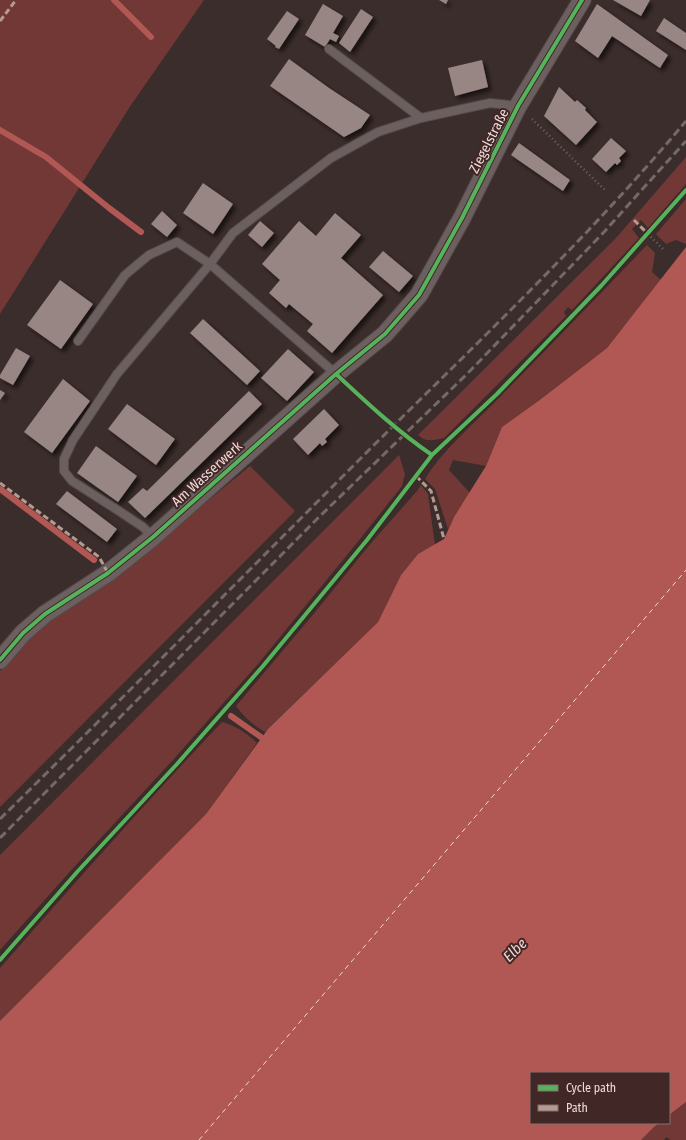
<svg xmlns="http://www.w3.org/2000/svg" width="686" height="1140" font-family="'Fira Sans Condensed',sans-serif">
  <defs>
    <filter id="shadow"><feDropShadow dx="3.5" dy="3.5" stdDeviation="2" flood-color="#0009"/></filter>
  </defs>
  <rect width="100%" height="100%" fill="#3b2d2b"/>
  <!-- green -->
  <path fill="#713836" d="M0 0H204L131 105 0 314Z
    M686 157V184L648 228 641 220 632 229 639 238 572 310 568 307 564 312 566 316 444 438C435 440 426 443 418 435L616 238Z
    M686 199V244L676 240 666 244 656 234Z
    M647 245 655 253 652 272 661 280 607 348 541 399 502 427 486 466 453 460 449 470 470 493 454 517 448 529 435 489 425 479C445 447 475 423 501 396 550 346 598 296 647 245Z
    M399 455 405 474 402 486 360 539 258 664 172 761 74 867 0 950V855Z
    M250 466 295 511 0 807V671L27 640 52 618 112 580Z
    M421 485 428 494 435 545 418 554 401 575 378 622 268 729 265 732C253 725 244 717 236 706L316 611 371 543 417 491Z
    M222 722C236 726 247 733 257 743L206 814 0 1021V968C73 885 146 802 222 722Z
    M686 1102V1140H671L666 1137 664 1140H641L653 1128 659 1123H669V1115Z"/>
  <!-- water -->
  <path fill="#b15854" d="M686 247V1102L669 1115V1073H531V1123H659L653 1128 641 1140H0V1021L206 814 268 729 378 622 401 575 418 554 444 539 454 517 486 466 502 427 541 399 607 348Z"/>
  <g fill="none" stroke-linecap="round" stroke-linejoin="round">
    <!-- stream -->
    <path stroke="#b15854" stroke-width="6" d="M114 0 151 37
      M0 130 46 157 109 208 141 232
      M0 489 94 560
      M231 716 268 742"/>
    <!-- ferry -->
    <path stroke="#f1d6d3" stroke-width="1" stroke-dasharray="5 4" stroke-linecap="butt" d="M199 1140 686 570"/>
  </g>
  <!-- building -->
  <path fill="#988684" filter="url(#shadow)" d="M439 0H448L446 4Z
    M613 0H650L641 16Z
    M323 4 343 16 333 33 339 36 336 42 330 39 325 47 305 35Z
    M597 4 668 55 660 68 612 36 598 58 575 41Z
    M361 9 373 17 350 52 339 43Z
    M287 11 299 19 279 49 275 47 276 46 267 39Z
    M664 18 686 33V50L656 31Z
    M289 59 329 88 370 115 361 128 344 137 270 86Z
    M482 60 488 87 455 96 448 68Z
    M559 87 575 102 577 100 586 108 585 110 597 122 576 145 544 116Z
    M611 138 626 151 619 158 621 161 617 165 615 163 606 172 592 159Z
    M519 143 570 180 563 191 511 155Z
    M203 183 233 204 213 234 183 213Z
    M162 211 177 225 167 237 151 224Z
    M335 213 361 235 341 258 383 295 332 353 307 331 313 324 289 304 286 308 269 293 280 280 262 264 299 221 316 236Z
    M260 221 274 233 262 247 248 235Z
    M383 251 413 276 399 292 369 267Z
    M60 280 93 304 61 349 27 325Z
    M203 319 260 371 247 385 190 333Z
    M16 348 30 356 13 385 0 378V375Z
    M288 349 314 372 287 401 261 378Z
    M63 379 90 401 52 453 24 432Z
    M0 390 5 393 0 400Z
    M249 391 262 404 145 518 128 502 143 488 147 491Z
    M127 404 175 439 156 465 108 429Z
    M324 409 339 425 325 439 327 442 322 446 320 443 308 455 293 439Z
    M96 446 137 476 118 502 77 473Z
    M67 491 117 529 107 542 56 504Z"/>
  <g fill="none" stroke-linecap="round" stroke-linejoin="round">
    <!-- lane casing -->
    <g stroke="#564a48" stroke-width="10">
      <path id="lane" d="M329 49 421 118
        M78 341 125 275 149 255 177 242 210 264 336 374
        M153 537 143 527 119 511 72 481 64 471V459L73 440 117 374 210 264 233 233 331 158 378 132 421 118 490 103 518 106"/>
    </g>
    <!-- street casing -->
    <g stroke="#564a48" stroke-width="19">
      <path id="street" d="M0 660 23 633 45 614 108 573 153 537 336 374 385 334 419 295 462 218 518 106 582 0"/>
    </g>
    <!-- path -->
    <path stroke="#6f6564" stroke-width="2.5" stroke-dasharray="1 3" stroke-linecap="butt" d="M532 119 606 191
      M648 234 663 249"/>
    <!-- lane -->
    <use href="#lane" stroke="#6b605f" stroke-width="8"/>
    <!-- street -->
    <use href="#street" stroke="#6b605f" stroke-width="17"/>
    <!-- rail -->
    <path stroke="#756968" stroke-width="3" stroke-dasharray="8 4" stroke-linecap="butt" d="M0 819C125 696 248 571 372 447 479 341 589 237 686 121
      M0 838 318 518 467 374 605 231 638 194 686 141"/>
    <!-- quiet -->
    <path stroke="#b69a8f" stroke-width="3" stroke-dasharray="6 3" stroke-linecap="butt" d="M0 21 16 0
      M634 220 648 234
      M416 476 431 491 444 539
      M0 483 99 557 108 573"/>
    <!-- cycleway casing -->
    <g stroke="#412725" stroke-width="6">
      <path id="cycleway" d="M336 374C367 403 397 431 432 455
        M0 660 23 633 45 614 108 573 153 537 336 374 385 334 419 295 462 218 518 106 582 0
        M0 960 78 871 177 764 263 666 367 540 432 455 497 394 601 286 686 190"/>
    </g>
    <!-- cycleway -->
    <use href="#cycleway" stroke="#56b35d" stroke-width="4"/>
  </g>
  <g text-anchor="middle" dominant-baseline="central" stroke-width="4" stroke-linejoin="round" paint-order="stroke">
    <!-- street labels -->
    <g font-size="14" fill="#efdddb" stroke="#412725">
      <text transform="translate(489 141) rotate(-63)">Ziegelstraße</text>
      <text transform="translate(207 474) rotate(-42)">Am Wasserwerk</text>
    </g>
    <!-- water labels -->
    <g font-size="15" font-style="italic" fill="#f1d6d3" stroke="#412725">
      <text transform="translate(515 950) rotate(-45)">Elbe</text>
    </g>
  </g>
  <!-- legend -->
  <rect x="530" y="1072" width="140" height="52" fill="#412725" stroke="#87706e"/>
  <rect x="538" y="1085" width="20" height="6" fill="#56b35d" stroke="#87706e"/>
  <text x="566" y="1092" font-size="12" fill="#efdddb">Cycle path</text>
  <rect x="538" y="1105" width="20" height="6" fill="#b69a8f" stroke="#87706e"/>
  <text x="566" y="1112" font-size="12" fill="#efdddb">Path</text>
</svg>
